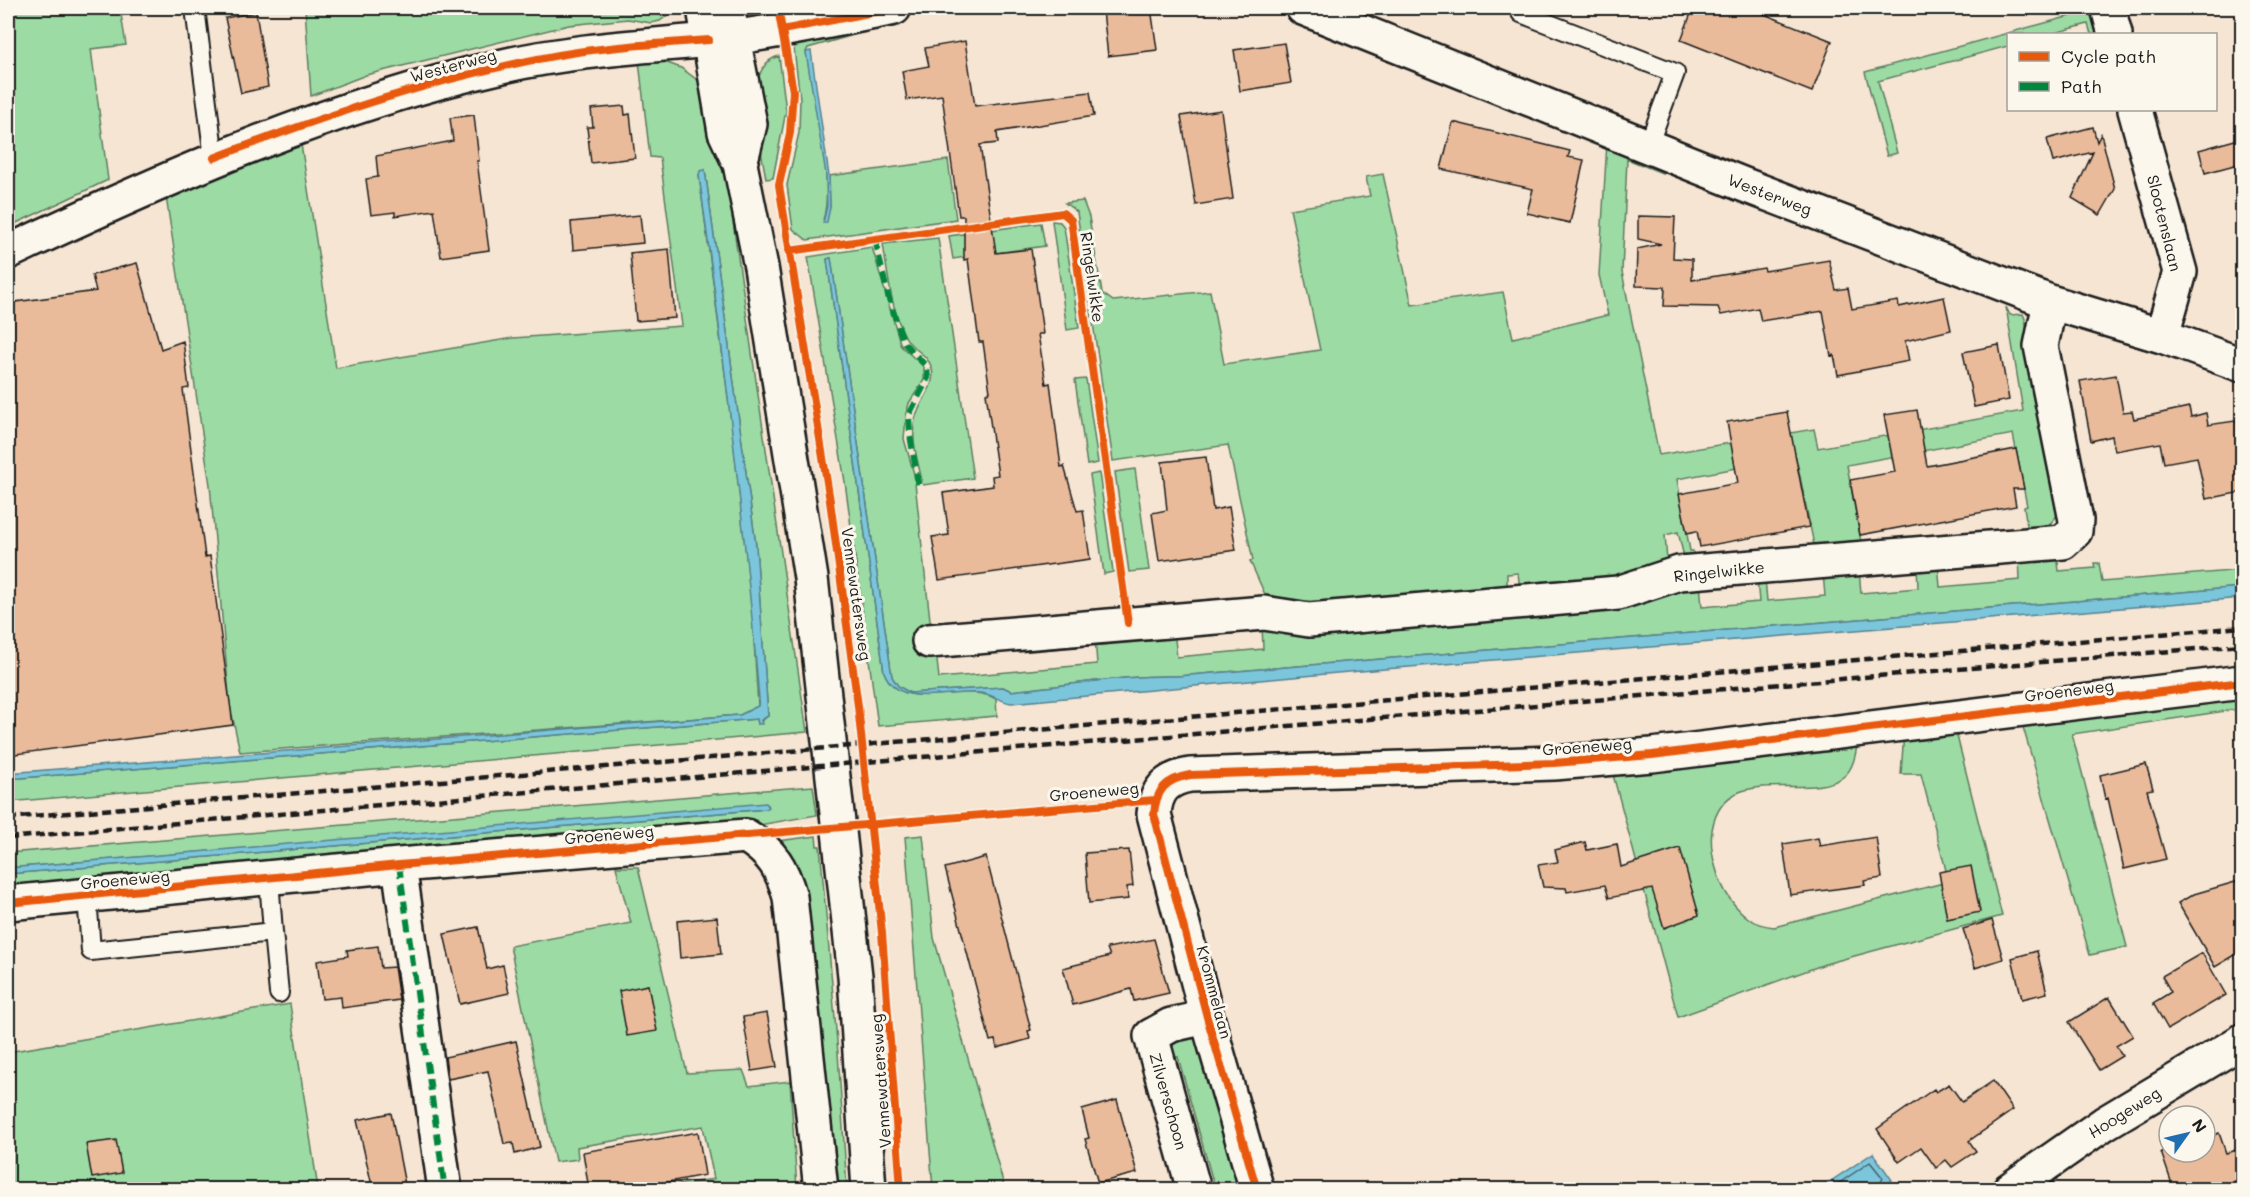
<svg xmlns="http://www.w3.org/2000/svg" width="2250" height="1197" font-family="Mali,sans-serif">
  <rect width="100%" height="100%" fill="#f6e5d3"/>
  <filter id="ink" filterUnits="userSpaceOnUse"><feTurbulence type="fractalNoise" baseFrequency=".0167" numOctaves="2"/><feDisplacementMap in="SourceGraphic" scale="12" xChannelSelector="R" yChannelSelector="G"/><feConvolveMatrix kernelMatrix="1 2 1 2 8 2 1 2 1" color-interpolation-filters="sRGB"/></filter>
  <g filter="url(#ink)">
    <!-- green -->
    <path fill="#9ddba4" stroke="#5c7c60" stroke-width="1.5" d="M8 8H120L126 45 91 49 108 180 8 227Z
      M305 8H677L660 21 651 23 628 19 569 25 366 75 311 96Z
      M2100 8 2108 34H2091L2088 24 2051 34H2008V46L1878 81 1897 153 1887 156 1865 72Z
      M896 23 808 48 806 52C813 95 835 181 823 220L830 207 829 176 948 160 956 219 807 240 793 229 787 185 799 133 800 99 794 48 805 38Z
      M779 56 786 111 773 178 766 179C762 150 738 67 779 56Z
      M659 60 681 68 700 82 726 174 807 732 8 802V779L757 719 758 724 768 716 756 546 705 170 699 175 732 427 752 609 758 706 740 715 240 752 230 705 210 485 165 190 300 138 336 368 513 338 682 326 660 158 650 157 639 61Z
      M1607 142 1659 162 1662 173 1627 159 1622 272 1659 455 1814 429 1818 448 2023 411 2006 307 2010 315 2023 314 2025 319 2060 501C2059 523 2047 527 2028 532L2024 507 2027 506 2013 434 1847 465 1862 547 1815 550 1796 457 1677 479 1690 551H1693L1695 560 1684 557 1678 532 1665 535 1667 561 1617 581 1520 589 1518 573 1507 574V590L1311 608 1268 601 1250 561 1253 560 1228 445 1113 461 1077 212 1065 203 1083 201 1089 217 1102 293 1113 301 1210 291 1224 364 1320 350 1290 209 1370 196 1366 177 1383 174 1412 305 1503 292 1513 338 1608 315 1599 275Z
      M1052 221 1060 222 1064 227 1079 328 1067 330Z
      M1041 223 1045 246 953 259 949 236Z
      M938 238 973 478 923 485C919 466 912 445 914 425 915 406 937 388 932 369 928 353 913 351 906 338 891 311 888 275 883 244Z
      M872 247 901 346 924 367V380L909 403 906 416 904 439 914 474 931 629H925L927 653 936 652 939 678 1097 664 1095 638 1118 636 1119 641 1152 638 1151 633 1174 631 1177 657 1263 649 1262 624 1305 632 1625 604 1674 586 1700 583 1702 607 1759 602 1757 579 1765 578 1767 601 1825 596 1823 573 1859 570 1861 593 1918 588 1917 565 1938 563 1940 587 2020 580 2019 557 2057 553 2059 571 2095 568 2094 563H2099L2102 582 2242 570V587L1178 676C1122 675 1067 686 1011 691L1003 687 910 693 898 686 892 677 831 258 827 259 884 672C902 717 963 679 996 699L997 716 878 726 845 482 808 257Z
      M1086 379 1098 463 1087 465 1075 380Z
      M1135 469 1149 570 1129 572 1115 472Z
      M1099 473 1113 572 1104 574 1090 475Z
      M2242 689V715L2232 710 2072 734 2127 947 2090 955 2020 717Z
      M1955 728 2002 916 1825 964 1678 1017 1612 771 1858 740C1856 752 1854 769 1843 777 1808 803 1724 759 1712 830 1709 851 1717 880 1730 899 1742 915 1753 925 1774 927L1943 883 1948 878 1921 774H1901L1904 732Z
      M813 786 817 815 754 826 8 889V874L766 809 768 805 8 868V853Z
      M923 835 934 938 1005 1189H933L905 837Z
      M816 836 817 846H820L838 1053 847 1189H829L778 841Z
      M616 867H638L687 1073 743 1070 749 1086 790 1081 797 1189H648L714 1179 703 1126 577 1147 578 1159 555 1162 510 946 631 923Z
      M290 1004 318 1189 8 1190V1052Z
      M1199 1032 1247 1189H1215L1178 1057 1169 1059 1175 1038Z"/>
    <!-- water -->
    <path fill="#7cc6dc" stroke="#56828f" stroke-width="1.5" d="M811 51 829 176 830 207 827 222 823 223 827 206 826 174 806 52Z
      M705 170 756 546 768 716 761 720 762 724H758L757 719 8 779V773L740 715 758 706 759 699C745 524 723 349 699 175L700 171Z
      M831 258 892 677 898 686 910 693 1003 687 1011 691C1067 686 1122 675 1178 676L2242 587V598L1337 673 1011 703C1000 701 991 694 980 693 949 690 899 710 884 672L827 259Z
      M766 803 769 807 766 809 8 874V868Z
      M1873 1153 1892 1180 1880 1189H1819Z"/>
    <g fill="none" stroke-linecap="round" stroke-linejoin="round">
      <!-- shore -->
      <path stroke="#426069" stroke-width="1.5" d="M1829 1190 1870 1162 1883 1178 1877 1190"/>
    </g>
    <!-- building -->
    <path fill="#eabb9a" stroke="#1c1c1c" stroke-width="1.5" d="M1132 8H1151L1157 50 1108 56 1103 11Z
      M1693 8H1749L1832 41 1812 92 1681 40Z
      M256 12 268 87 241 93 225 18Z
      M965 41 975 106 1090 92 1094 116 997 132 998 143 980 145 996 253 1031 249 1043 334H1038L1046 384 1050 383 1061 467 1064 466 1077 511 1083 510 1090 559 939 580 932 537 949 535 943 493 993 486 992 476 998 475 986 393 990 392 983 342H979L968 259 964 260V216H959L942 95 907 100 902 71 929 66 925 48Z
      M1284 43 1291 83 1240 91 1234 50Z
      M624 106 625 115 630 114 635 158 591 163 587 127H593L591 109Z
      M1221 110 1233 199 1196 205 1181 116Z
      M474 115 479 161H477L489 250 441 257 434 210 395 216V212L371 215 366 179 378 177 376 156 453 141 450 118Z
      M1453 122 1570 151 1568 157 1584 160 1570 223 1527 213 1533 189 1441 169Z
      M2093 127 2097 142 2101 134 2115 189 2100 215 2072 198 2093 152 2053 162 2047 139Z
      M2242 138V163L2205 173 2199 150Z
      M640 215 643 243 573 250 571 222Z
      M1638 216 1675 217 1673 258 1692 259V280L1764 268 1765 271 1829 260 1836 290 1848 288 1852 309 1898 301 1899 307 1944 297 1951 330 1905 341 1909 361 1838 375 1834 355 1831 356 1823 311 1761 321 1758 308 1721 315 1718 307 1664 306 1665 287 1636 286 1637 249 1661 244 1638 239Z
      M669 249 675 318 636 321 630 253Z
      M137 263 161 349 183 341 189 388 183 389 205 557 210 556 233 725 8 755V303L96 291 92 275Z
      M1999 345 2009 400 1974 407 1963 352Z
      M2116 375 2123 412 2132 411 2134 419 2189 407 2191 417 2206 413 2208 425 2242 420V492L2206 499 2197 457 2164 463 2160 443 2115 451 2112 436 2091 441 2080 381Z
      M1917 410 1927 466 2016 449 2024 489H2013L2016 506 1860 535 1850 480 1895 472 1884 415Z
      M1787 412 1809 527 1700 547 1697 531 1687 533 1679 494 1738 483 1727 422Z
      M1206 457 1213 510 1229 507 1236 550 1159 561 1152 513 1167 510 1162 462Z
      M2146 764 2153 789 2147 790 2166 859 2124 869 2108 798 2105 799 2100 775Z
      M1876 837 1882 878 1864 881 1865 885 1790 895 1783 844 1818 838 1820 846Z
      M1585 842 1587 850 1617 844 1621 867 1680 848 1699 915 1664 928 1652 889 1609 898 1605 885 1567 892 1566 888 1543 887 1538 865 1558 862 1555 850Z
      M1129 850 1133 886 1127 887 1128 899 1089 903 1085 853Z
      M986 857 1031 1030 1028 1031 1030 1039 997 1048 995 1040 990 1041 945 868Z
      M1971 866 1980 912 1947 919 1939 872Z
      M2242 880V951L2215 967 2178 903 2194 894Z
      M717 917 721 954 680 958 677 921Z
      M1992 920 2003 959 1975 968 1963 929Z
      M478 927 487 969 503 965 509 993 460 1004 444 934Z
      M1154 939 1169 993 1134 1001 1131 989 1073 1005 1063 968 1110 956 1107 948Z
      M378 946 381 968 394 967 399 1000 342 1008 341 997 322 999 317 961 348 956 347 950Z
      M2037 951 2047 993 2022 999 2012 958Z
      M2202 953 2226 995 2168 1029 2153 1003 2171 992 2162 976Z
      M648 985 657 1031 627 1036 619 991Z
      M2109 997 2133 1036 2116 1046 2122 1056 2099 1070 2069 1022Z
      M767 1013 777 1067 752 1071 743 1017Z
      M516 1041 540 1147 515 1154 513 1143 504 1144 488 1071 448 1079 445 1057Z
      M1993 1081 2013 1110 1969 1141 1976 1151 1952 1167 1946 1160 1936 1168 1921 1147 1899 1162 1877 1129 1934 1089 1936 1092 1949 1084 1962 1102Z
      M1117 1100 1137 1173 1098 1183 1085 1139 1089 1138 1082 1110Z
      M391 1113 406 1190H373L357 1120Z
      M698 1132 705 1175 658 1184 589 1190 583 1152Z
      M2219 1133 2226 1153 2242 1148V1190H2174L2161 1152 2169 1149V1152H2205V1138Z
      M116 1140 122 1173 92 1178 86 1144Z"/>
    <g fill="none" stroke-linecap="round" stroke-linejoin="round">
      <!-- service casing -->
      <g stroke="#1c1c1c" stroke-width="22">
        <path id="service" d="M195 8 214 158
          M1521 13 1675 73 1648 146
          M87 896 91 951 273 932 269 879
          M273 932 279 993"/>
      </g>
      <!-- minor casing -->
      <g stroke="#1c1c1c" stroke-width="38">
        <path id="minor" d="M1303 8 1742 184 2050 302 2162 336 2242 365
          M2108 8 2115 34
          M2135 110 2180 272 2162 336
          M8 252C168 177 330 105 503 66 578 49 654 46 729 38 785 31 839 19 894 8
          M929 641 1264 613 1309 620 1618 593 1679 573 2063 542 2075 531 2076 520 2041 346 2050 302
          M399 865 445 1190
          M8 903 399 865 746 836C772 852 782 868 790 897L821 1190
          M1194 1190 1151 1036 1171 1025 1207 1017
          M1257 1190 1207 1017 1154 814C1156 790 1166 779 1190 775L1554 763 1652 755 2242 682
          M2009 1190 2105 1123 2242 1041"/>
      </g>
      <!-- tertiary casing -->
      <g stroke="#1c1c1c" stroke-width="38">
        <path id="tertiary" d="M704 8 725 132 740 164 761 267 811 578 855 976 869 1190
          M727 8 750 124 740 164"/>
      </g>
      <!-- service -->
      <use href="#service" stroke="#fbf7ec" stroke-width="18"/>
      <!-- minor -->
      <use href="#minor" stroke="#fbf7ec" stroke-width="33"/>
      <!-- tertiary -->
      <use href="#tertiary" stroke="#fbf7ec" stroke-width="33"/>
      <!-- rail -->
      <path stroke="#1c1c1c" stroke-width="4.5" stroke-dasharray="9 4.5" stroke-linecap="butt" d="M8 818 2242 627
        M8 838 911 758 2242 645"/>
      <!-- quiet -->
      <path stroke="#00873e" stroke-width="6" stroke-dasharray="12 6" stroke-linecap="butt" d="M875 239 888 296 904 343 927 367 928 378 909 415 910 435 919 488
        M399 865 445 1190"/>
      <!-- cycleway casing -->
      <g stroke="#fbf7ec" stroke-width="11">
        <path id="cycleway" d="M778 8 793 91 790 133 779 185 830 501 858 706 882 933 901 1190
          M782 30 894 8
          M214 158C326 115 441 76 559 55 608 46 659 44 709 40
          M789 251 1063 213 1071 220 1128 623
          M8 903 399 865 1155 800
          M1257 1190 1207 1017 1154 814C1156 790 1166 779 1190 775L1554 763 1652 755 2242 682"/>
      </g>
      <!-- cycleway -->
      <use href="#cycleway" stroke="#e8590c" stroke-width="8"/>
    </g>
  </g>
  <g text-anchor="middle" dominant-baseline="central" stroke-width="6" stroke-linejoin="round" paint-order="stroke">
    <!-- street labels -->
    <g font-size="16" fill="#1c1c1c" stroke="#fbf7ec">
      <text transform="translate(453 65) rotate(-15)">Westerweg</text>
      <text transform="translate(1770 194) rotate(21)">Westerweg</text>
      <text transform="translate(2165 223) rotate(76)">Slootenslaan</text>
      <text transform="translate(1093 277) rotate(82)">Ringelwikke</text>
      <text transform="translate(1719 571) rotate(-6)">Ringelwikke</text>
      <text transform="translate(857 594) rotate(82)">Vennewatersweg</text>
      <text transform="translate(2069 690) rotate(-7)">Groeneweg</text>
      <text transform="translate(1587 746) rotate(-4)">Groeneweg</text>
      <text transform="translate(1094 791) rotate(-5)">Groeneweg</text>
      <text transform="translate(609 834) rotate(-5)">Groeneweg</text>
      <text transform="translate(125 879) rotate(-5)">Groeneweg</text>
      <text transform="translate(1215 992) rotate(75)">Krommelaan</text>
      <text transform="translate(880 1081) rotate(-94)">Vennewatersweg</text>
      <text transform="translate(1169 1101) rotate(74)">Zilverschoon</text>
      <text transform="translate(2124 1112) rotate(-32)">Hoogeweg</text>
    </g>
  </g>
  <!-- margin -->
  <rect width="2250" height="1197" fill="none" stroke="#fbf7ec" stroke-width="30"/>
  <rect x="15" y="15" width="2220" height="1167" fill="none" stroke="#1c1c1c" stroke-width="2" filter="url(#ink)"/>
  <!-- legend -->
  <rect x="2007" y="33" width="210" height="78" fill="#fbf7ec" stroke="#a29f99" stroke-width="1.5"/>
  <rect x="2019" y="52" width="30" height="9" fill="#e8590c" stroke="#a29f99" stroke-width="1.5"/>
  <text x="2061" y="63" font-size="18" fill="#1c1c1c">Cycle path</text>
  <rect x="2019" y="82" width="30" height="9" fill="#00873e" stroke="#a29f99" stroke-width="1.5"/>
  <text x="2061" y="93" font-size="18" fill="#1c1c1c">Path</text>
  <!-- north arrow -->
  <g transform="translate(2187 1134) rotate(56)"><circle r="28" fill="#fbf7ec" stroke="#a29f99" stroke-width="1.5"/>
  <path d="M0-4.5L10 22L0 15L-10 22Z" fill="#1f6fb2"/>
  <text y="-9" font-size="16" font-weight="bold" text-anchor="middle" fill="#1c1c1c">N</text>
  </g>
</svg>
